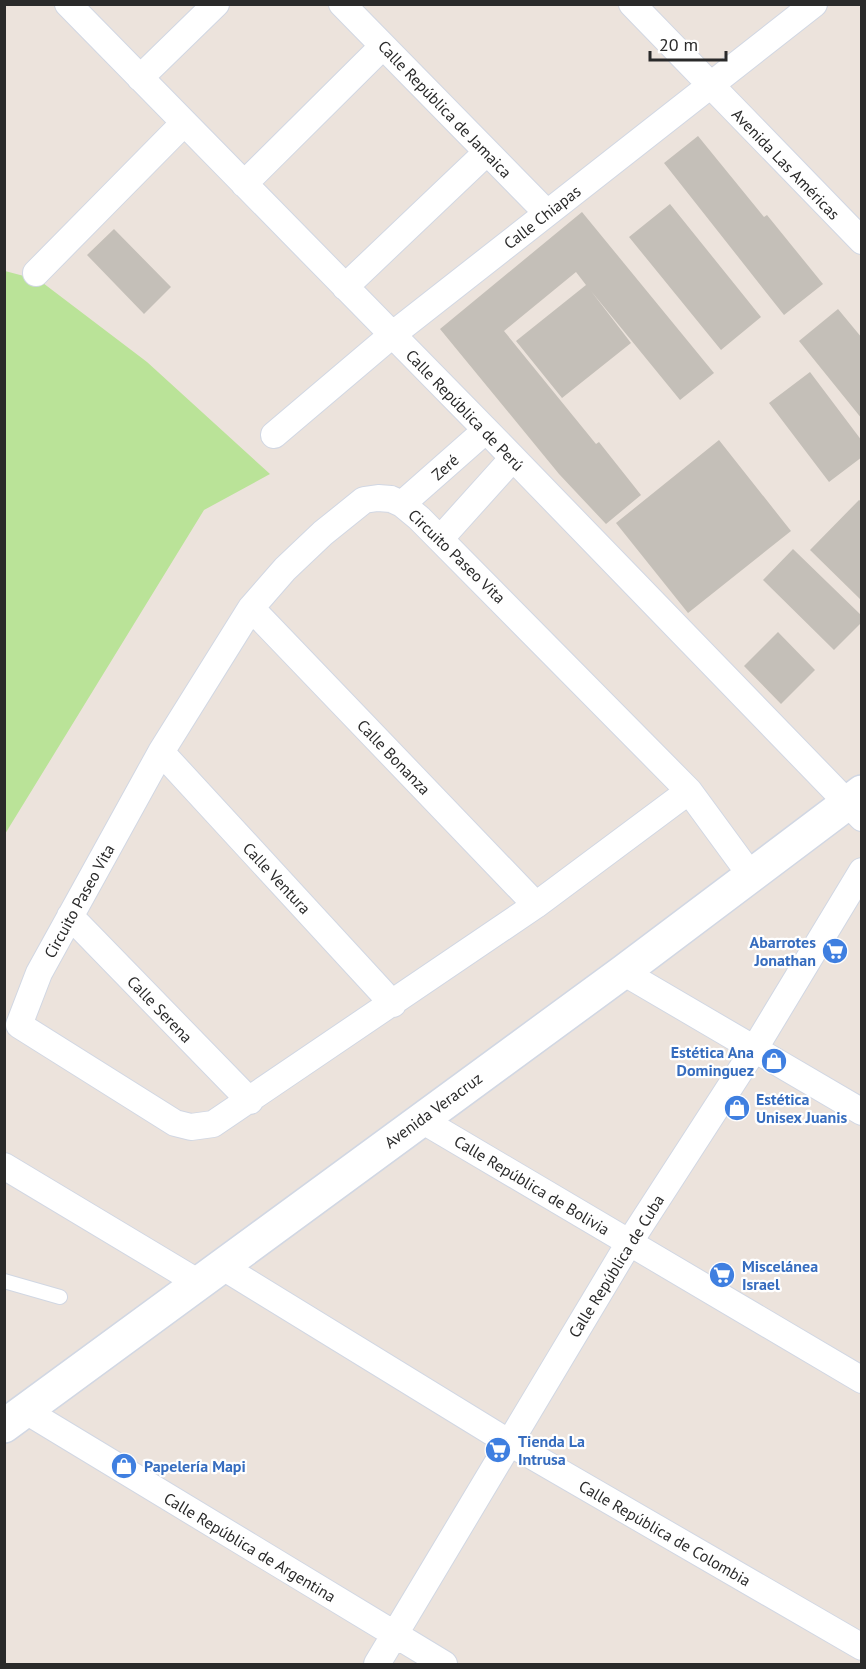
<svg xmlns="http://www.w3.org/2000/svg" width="866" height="1669" font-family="'PT Sans',sans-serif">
  <rect width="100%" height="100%" fill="#ece3dc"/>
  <!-- green -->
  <path fill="#bae398" d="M5 271 39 280 147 362 270 474 204 510 5 834Z"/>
  <!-- building -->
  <path fill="#c4bfb8" d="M698 136 764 217 767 215 823 284 784 315 664 163Z
    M670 204 761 317 721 350 629 237Z
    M582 212 714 373 680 400 591 291 631 343 562 398 516 341 586 285 576 272 504 331 596 444 599 442 641 495 606 524 559 474 440 329Z
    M114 229 171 287 144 314 87 255Z
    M838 309 862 338V419L799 341Z
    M810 372 862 441V457L829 482 769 403Z
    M719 440 791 531 688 613 616 523Z
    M859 500 862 502V601L810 550Z
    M793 549 862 616V622L834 650 763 580Z
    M778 632 815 670 781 704 744 666Z"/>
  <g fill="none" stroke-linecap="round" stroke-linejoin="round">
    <!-- service casing -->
    <g stroke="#d1d7e3" stroke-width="16">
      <path id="service" d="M4 1281 60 1297"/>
    </g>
    <!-- minor casing -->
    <g stroke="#d1d7e3" stroke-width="28">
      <path id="minor" d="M68 4 486 430 862 818
        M342 4 547 213
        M632 4 862 241
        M140 78 216 4
        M244 184 383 46
        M36 273 184 123
        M345 287 487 152
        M274 435 392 335 814 4
        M402 504 486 430
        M441 538 513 458
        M251 608 536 905
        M161 752 393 1004
        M689 791 536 905 213 1124 191 1127 175 1123 19 1025 39 973 161 752 251 608 285 569 323 533 364 500 378 498 391 499 402 504 419 518 689 791 752 877
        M70 916 250 1101
        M623 972 862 1112
        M420 1119 862 1380
        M4 1166 199 1283
        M223 1267 508 1442 862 1647
        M26 1411 444 1664
        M377 1664 629 1243 755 1048 862 871"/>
    </g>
    <!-- tertiary casing -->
    <g stroke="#d1d7e3" stroke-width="36">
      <path id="tertiary" d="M4 1426 623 972 862 792"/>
    </g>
    <!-- service -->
    <use href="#service" stroke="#fff" stroke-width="14"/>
    <!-- minor -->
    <use href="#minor" stroke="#fff" stroke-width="26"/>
    <!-- tertiary -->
    <use href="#tertiary" stroke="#fff" stroke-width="33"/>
  </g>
  <!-- icons -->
  <defs>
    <g id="supermarket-disc" transform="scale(1.35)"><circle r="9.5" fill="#3f7fe0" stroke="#fff"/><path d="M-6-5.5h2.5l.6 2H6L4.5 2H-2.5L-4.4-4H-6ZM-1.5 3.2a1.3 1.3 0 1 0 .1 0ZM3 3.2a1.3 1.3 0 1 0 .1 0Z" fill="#fff"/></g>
    <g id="shop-disc" transform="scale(1.35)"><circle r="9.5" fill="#3f7fe0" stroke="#fff"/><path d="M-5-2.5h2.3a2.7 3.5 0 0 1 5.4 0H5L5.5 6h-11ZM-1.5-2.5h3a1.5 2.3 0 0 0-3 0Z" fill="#fff"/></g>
  </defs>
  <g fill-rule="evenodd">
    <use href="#supermarket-disc" x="835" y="951"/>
    <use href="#shop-disc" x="774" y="1061"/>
    <use href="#shop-disc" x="737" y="1108"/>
    <use href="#supermarket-disc" x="722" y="1275"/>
    <use href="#supermarket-disc" x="498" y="1450"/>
    <use href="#shop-disc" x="124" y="1466"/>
  </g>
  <g text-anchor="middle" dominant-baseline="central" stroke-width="4.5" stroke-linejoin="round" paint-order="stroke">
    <!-- street labels -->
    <g font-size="16" fill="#2a2a2a" stroke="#fff">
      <text transform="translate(445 109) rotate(46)">Calle República de Jamaica</text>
      <text transform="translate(786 164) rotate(46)">Avenida Las Américas</text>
      <text transform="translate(542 217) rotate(-38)">Calle Chiapas</text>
      <text transform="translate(465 410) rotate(46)">Calle República de Perú</text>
      <text transform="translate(445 467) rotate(-42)">Zeré</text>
      <text transform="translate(457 556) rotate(44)">Circuito Paseo Vita</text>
      <text transform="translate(394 757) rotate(46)">Calle Bonanza</text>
      <text transform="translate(277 878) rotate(47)">Calle Ventura</text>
      <text transform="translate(79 901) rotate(-61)">Circuito Paseo Vita</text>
      <text transform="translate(160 1009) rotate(46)">Calle Serena</text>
      <text transform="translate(433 1110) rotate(-36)">Avenida Veracruz</text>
      <text transform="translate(532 1185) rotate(31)">Calle República de Bolivia</text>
      <text transform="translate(616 1266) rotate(-58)">Calle República de Cuba</text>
      <text transform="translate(665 1533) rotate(30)">Calle República de Colombia</text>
      <text transform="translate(250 1547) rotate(31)">Calle República de Argentina</text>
    </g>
    <!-- shop labels -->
    <g font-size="16" font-weight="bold" fill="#366cbe" stroke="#fff" text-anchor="start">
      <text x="816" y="942" text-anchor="end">Abarrotes<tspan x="816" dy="18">Jonathan</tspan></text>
      <text x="754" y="1052" text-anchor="end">Estética Ana<tspan x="754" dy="18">Dominguez</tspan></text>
      <text x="756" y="1099">Estética<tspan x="756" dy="18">Unisex Juanis</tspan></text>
      <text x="742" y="1266">Miscelánea<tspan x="742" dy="18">Israel</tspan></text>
      <text x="518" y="1441">Tienda La<tspan x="518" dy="18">Intrusa</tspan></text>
      <text x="144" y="1466">Papelería Mapi</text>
    </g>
  </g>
  <!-- border -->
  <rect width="866" height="1669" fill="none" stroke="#2a2a2a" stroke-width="12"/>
  <!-- scale -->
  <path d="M650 51v9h76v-9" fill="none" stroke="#2a2a2a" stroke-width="3"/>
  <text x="659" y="51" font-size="18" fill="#2a2a2a" stroke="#ffffff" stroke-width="4.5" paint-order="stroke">20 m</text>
</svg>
